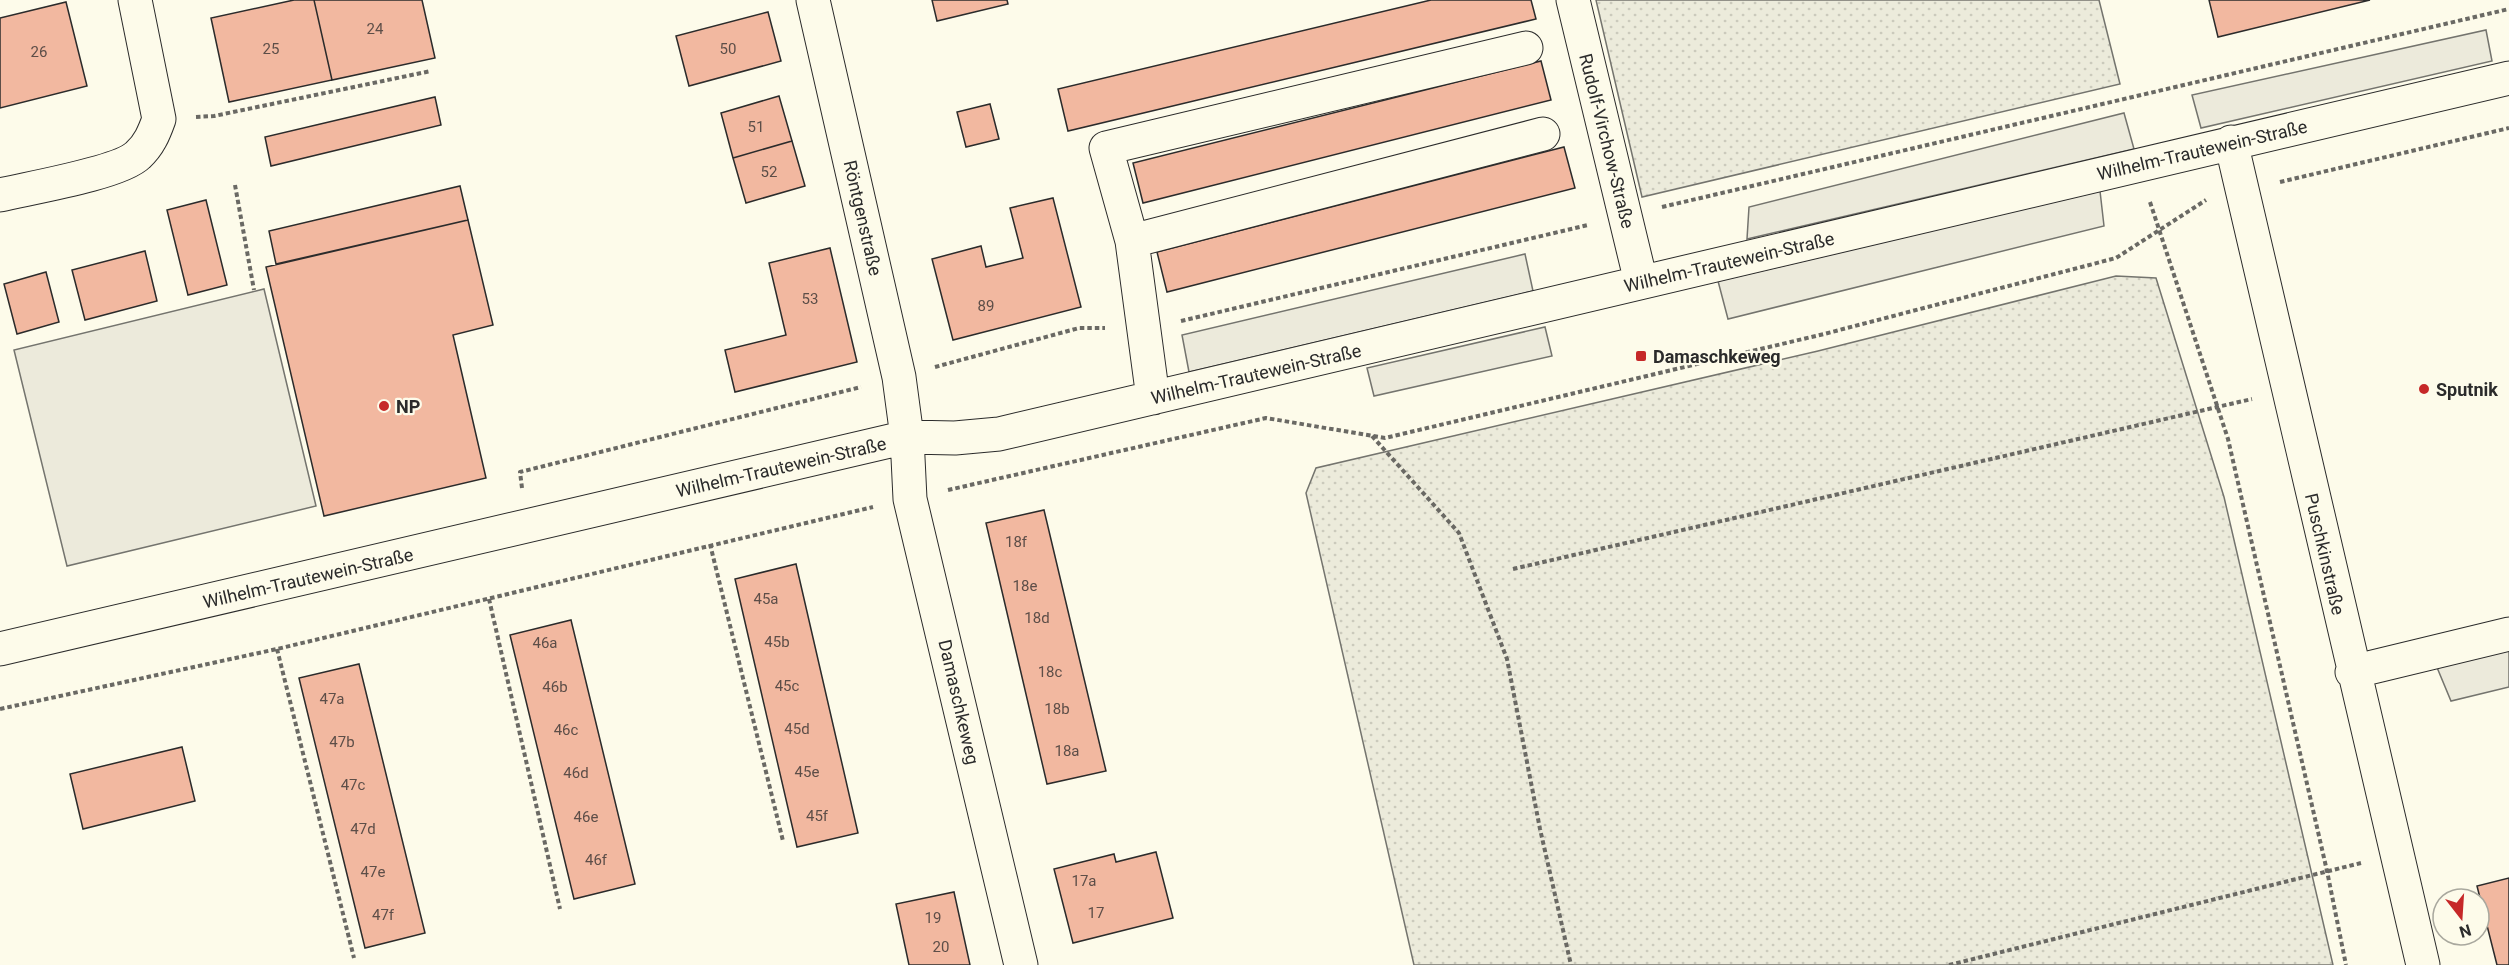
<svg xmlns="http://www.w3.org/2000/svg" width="2509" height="965" font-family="Roboto,sans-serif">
  <defs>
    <pattern id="grass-dots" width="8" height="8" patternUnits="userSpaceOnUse" patternTransform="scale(1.5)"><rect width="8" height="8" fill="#ecebdb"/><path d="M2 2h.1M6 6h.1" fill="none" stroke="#cbcabc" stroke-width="1.8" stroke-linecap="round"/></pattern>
  </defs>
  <rect width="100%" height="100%" fill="#fdfbea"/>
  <!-- grass -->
  <path fill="url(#grass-dots)" stroke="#74746e" stroke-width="1.5" d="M1596 0H2099L2120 84 1642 197Z
    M2116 276 2156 278 2224 497 2333 965H1414L1306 493 1316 468 1818 351Z"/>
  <!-- parking -->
  <path fill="#eceadb" stroke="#74746e" stroke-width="1.5" d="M2486 30 2492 61 2201 128 2192 95Z
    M2124 113 2134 149 1747 239 1749 207Z
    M2100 191 2104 226 1728 319 1718 281Z
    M1525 254 1533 291 1189 372 1182 335Z
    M264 289 316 506 67 566 14 350Z
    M1545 327 1552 356 1374 396 1367 368Z
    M2509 634V687L2451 701 2431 653Z"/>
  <!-- building -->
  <path fill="#f2b8a0" stroke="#2b2b2b" stroke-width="1.5" d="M294 0H314L332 80 229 102 211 18Z
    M314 0H422L435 58 332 80Z
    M932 0H1007L1008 4 937 21Z
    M1431 0H1531L1536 19 1068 131 1058 89Z
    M2209 0H2370L2218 37Z
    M66 2 87 86 0 108V18Z
    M768 12 781 61 689 86 676 36Z
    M1541 61 1551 100 1143 203 1133 163Z
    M779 96 792 141 733 158 721 113Z
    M435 97 441 125 271 166 265 137Z
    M990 104 999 139 966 147 957 112Z
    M792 141 805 186 746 203 733 158Z
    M1564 147 1575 188 1167 292 1157 252Z
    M460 186 468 220 276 264 269 231Z
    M1053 198 1081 307 953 340 932 259 981 246 986 267 1023 258 1010 208Z
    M206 200 227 285 188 295 167 210Z
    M468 220 493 325 453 335 486 478 324 516 266 267Z
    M830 248 857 362 735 392 725 350 786 335 769 263Z
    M145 251 157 301 85 320 72 270Z
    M46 272 59 322 17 334 4 284Z
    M1044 510 1106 771 1047 784 986 523Z
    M796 564 858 833 797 847 735 579Z
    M571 620 635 884 574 899 510 635Z
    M359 664 425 933 365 948 299 678Z
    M182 747 195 801 83 829 70 774Z
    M1156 852 1173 918 1073 943 1054 869 1114 854 1116 862Z
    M2509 878V965H2497L2477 886Z
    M954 892 970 965H909L896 904Z"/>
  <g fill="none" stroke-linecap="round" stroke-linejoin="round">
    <!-- minor casing -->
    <g stroke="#2b2b2b" stroke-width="35">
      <path id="minor" d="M813 0 899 377 907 437 910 499 1021 965
        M1573 0 1641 282
        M2231 142 2423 965
        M0 195C29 188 120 173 138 155 149 145 154 133 159 119L135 0
        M1132 241 1543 134
        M1153 398 1132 241 1106 148 1526 48
        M0 649 907 437 955 438 999 434 2509 78
        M2352 672 2509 634"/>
    </g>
    <!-- path -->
    <path stroke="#6a6964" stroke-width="4" stroke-dasharray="4.5 3" stroke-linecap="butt" d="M196 117 214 116 431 71
      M2280 182 2509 128
      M235 185 254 290
      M2150 202 2228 439 2327 871 2346 965
      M1662 207 2509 9
      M1181 321 1588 225
      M935 367 1079 328H1105
      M1372 436 1459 533 1507 659 1540 829 1571 965
      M522 488 520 472 861 387
      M948 490 1266 418 1385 438 1824 334 2116 258 2206 200
      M710 544 783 841
      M1513 569 2252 399
      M489 599 560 909
      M277 649 354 958
      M0 709 277 649 873 507
      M1949 965 2361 863"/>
    <!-- minor -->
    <use href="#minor" stroke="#fdfbea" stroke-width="33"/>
  </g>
  <!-- markers -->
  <g fill="#c62828" stroke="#fdfbea" stroke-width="2">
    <rect x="1635" y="350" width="12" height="12" rx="3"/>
    <circle cx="2424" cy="389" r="6"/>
    <circle cx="384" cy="406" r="6"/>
  </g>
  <g text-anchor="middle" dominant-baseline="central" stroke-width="4.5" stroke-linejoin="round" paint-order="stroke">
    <!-- number labels -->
    <g font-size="15" fill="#5d4e48">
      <text x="375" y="29">24</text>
      <text x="271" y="49">25</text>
      <text x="728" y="49">50</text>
      <text x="39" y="52">26</text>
      <text x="756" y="127">51</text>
      <text x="769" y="172">52</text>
      <text x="810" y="299">53</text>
      <text x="986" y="306">89</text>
      <text x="1016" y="542">18f</text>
      <text x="1025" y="586">18e</text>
      <text x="766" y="599">45a</text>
      <text x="1037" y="618">18d</text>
      <text x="777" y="642">45b</text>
      <text x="545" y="643">46a</text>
      <text x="1050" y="672">18c</text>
      <text x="787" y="686">45c</text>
      <text x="555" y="687">46b</text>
      <text x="332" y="699">47a</text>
      <text x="1057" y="709">18b</text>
      <text x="797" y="729">45d</text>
      <text x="566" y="730">46c</text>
      <text x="342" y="742">47b</text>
      <text x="1067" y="751">18a</text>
      <text x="807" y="772">45e</text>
      <text x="576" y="773">46d</text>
      <text x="353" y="785">47c</text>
      <text x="817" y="816">45f</text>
      <text x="586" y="817">46e</text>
      <text x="363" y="829">47d</text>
      <text x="596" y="860">46f</text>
      <text x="373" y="872">47e</text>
      <text x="1084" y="881">17a</text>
      <text x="1096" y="913">17</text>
      <text x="383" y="915">47f</text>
      <text x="933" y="918">19</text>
      <text x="941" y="947">20</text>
    </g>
    <!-- street labels -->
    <g font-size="18" fill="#2b2b2b" stroke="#fdfbea">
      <text transform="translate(1607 141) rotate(76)">Rudolf-Virchow-Straße</text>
      <text transform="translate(2202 150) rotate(-13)">Wilhelm-Trautewein-Straße</text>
      <text transform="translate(863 218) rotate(77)">Röntgenstraße</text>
      <text transform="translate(1729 262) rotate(-13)">Wilhelm-Trautewein-Straße</text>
      <text transform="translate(1256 374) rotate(-13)">Wilhelm-Trautewein-Straße</text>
      <text transform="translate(781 467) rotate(-13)">Wilhelm-Trautewein-Straße</text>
      <text transform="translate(2325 554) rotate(77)">Puschkinstraße</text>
      <text transform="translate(308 578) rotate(-13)">Wilhelm-Trautewein-Straße</text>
      <text transform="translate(959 702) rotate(77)">Damaschkeweg</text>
    </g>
    <!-- poi labels -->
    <g font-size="18" font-weight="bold" fill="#2b2b2b" stroke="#fdfbea" text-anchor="start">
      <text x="1653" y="356">Damaschkeweg</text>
      <text x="2436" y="389">Sputnik</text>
      <text x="396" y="406">NP</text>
    </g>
  </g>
  <!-- north arrow -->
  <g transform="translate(2461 917) rotate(163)"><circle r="28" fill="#fdfbea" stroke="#a9a89e" stroke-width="1.5"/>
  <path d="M0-4.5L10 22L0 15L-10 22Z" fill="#c62828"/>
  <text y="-9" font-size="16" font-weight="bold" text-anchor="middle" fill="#2b2b2b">N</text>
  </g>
</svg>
